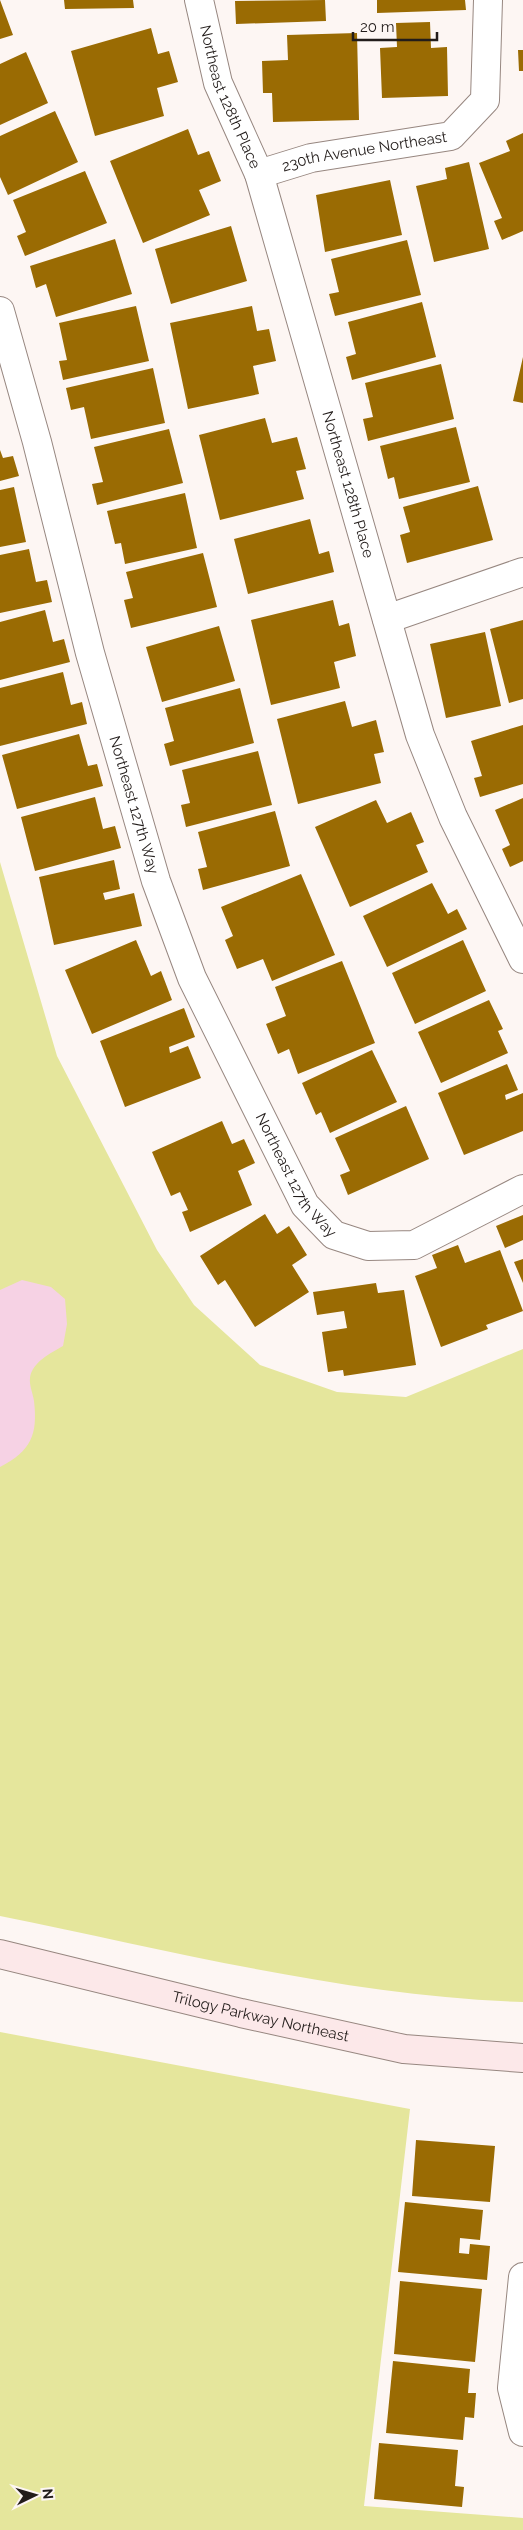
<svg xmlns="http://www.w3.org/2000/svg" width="523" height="2530" font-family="Raleway,sans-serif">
  <rect width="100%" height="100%" fill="#fdf6f3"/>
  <!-- green -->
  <path fill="#e5e69c" d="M0 862 57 1056 157 1250 194 1305 260 1365 337 1392 406 1397 523 1349V2002C346 1996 173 1951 0 1916Z
    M0 2032 410 2109 364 2506 523 2518V2530H0Z"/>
  <!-- water -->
  <path fill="#f6d2e4" d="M22 1280 51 1287 65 1299 67 1324 63 1346C51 1353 32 1362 30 1378 29 1385 33 1394 34 1401 38 1435 31 1451 0 1467V1290Z"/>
  <!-- building -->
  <path fill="#9a6b03" d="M0 0 13 35 0 39Z
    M64 0H133L134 8 65 9Z
    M325 0 326 21 236 24 235 1Z
    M377 0H465L466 10 377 13Z
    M430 22 431 48 447 47 448 96 382 98 380 48 397 47 396 23Z
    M151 28 158 54 169 51 178 82 157 88 164 116 95 136 71 51Z
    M357 33 359 120 273 122 272 93H263L262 61 288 60 287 35Z
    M518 50H523V71H519Z
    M26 52 48 103 0 125V64Z
    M55 111 78 162 8 195 0 177V136Z
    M188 129 198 155 209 151 221 181 199 190 210 215 143 243 110 161Z
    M523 133V231L502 240 494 221 502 218 479 163 510 151 506 141Z
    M469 162 489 249 434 262 416 186 447 179 445 168Z
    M85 171 107 223 25 256 17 236 26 232 13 200Z
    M390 180 402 235 325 252 316 195Z
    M231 226 247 281 171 304 155 249Z
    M115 239 132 294 56 317 46 284 36 288 30 266Z
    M407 240 421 295 335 316 329 294 339 292 331 259Z
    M422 302 436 357 352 380 346 357 356 354 348 322Z
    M136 306 149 361 63 380 59 361 67 360 59 323Z
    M252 306 257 331 269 329 276 361 253 366 259 394 188 409 170 323Z
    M523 357V403L513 401Z
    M441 364 454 419 368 441 363 419 373 417 365 383Z
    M153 368 165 423 91 439 84 407 71 410 66 388Z
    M265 418 272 443 297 437 306 469 296 471 304 499 220 520 199 435Z
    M456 427 470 482 399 499 394 477 388 479 380 446Z
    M169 429 183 483 97 505 92 484 103 482 94 447Z
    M0 450 3 458 13 456 19 476 0 481Z
    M478 486 493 540 407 563 400 535 410 532 403 507Z
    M14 487 26 542 0 547V490Z
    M185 493 197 548 125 564 121 543 115 544 107 511Z
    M310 519 319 554 329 551 334 572 248 594 234 539Z
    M29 549 36 582 47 580 52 602 0 613V555Z
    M203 553 217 607 131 628 124 600 133 598 126 572Z
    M333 600 339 626 349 623 356 656 334 662 340 688 271 705 251 620Z
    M45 610 53 642 64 639 70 662 0 680V622Z
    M523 620V699L509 703 490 629Z
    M219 626 235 681 162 702 146 647Z
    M485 632 501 706 446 718 430 644Z
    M63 672 71 705 82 702 87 724 0 746V688Z
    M240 688 254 743 170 766 164 744 174 741 165 708Z
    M345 701 352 727 376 720 384 752 374 754 381 783 298 804 277 719Z
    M523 725V784L480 797 474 778 482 776 471 741Z
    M79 734 88 766 97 764 103 786 17 809 2 755Z
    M258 751 272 805 186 827 181 805 190 803 182 770Z
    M95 797 103 829 115 826 121 848 35 871 21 817Z
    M523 798V861L510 867 502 849 510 845 495 810Z
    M376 800 387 823 411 812 424 842 416 845 428 872 350 907 315 827Z
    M275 811 290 866 203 890 198 869 207 867 198 832Z
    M114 860 120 889 103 893 105 900 134 893 142 926 54 945 39 877Z
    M301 874 335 955 272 981 263 959 237 969 225 940 233 936 221 907Z
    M432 883 448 914 457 909 467 929 387 967 363 916Z
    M136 940 151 976 161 971 172 1000 92 1034 65 970Z
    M463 940 486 991 415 1024 392 973Z
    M342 961 375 1043 298 1074 289 1049 278 1054 266 1024 286 1016 275 987Z
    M489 1000 503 1029 498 1031 508 1053 441 1083 418 1032Z
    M184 1008 195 1037 169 1047 170 1053 188 1046 201 1078 125 1107 100 1041Z
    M372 1050 397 1102 330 1133 321 1112 316 1115 302 1083Z
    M507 1064 518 1090 505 1095 506 1100 523 1093V1131L464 1155 438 1093Z
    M406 1106 429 1159 348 1195 340 1175 350 1171 335 1138Z
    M222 1121 232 1144 244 1139 255 1163 238 1171 252 1205 190 1232 182 1212 188 1210 180 1192 171 1196 152 1152Z
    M265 1214 277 1234 289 1226 307 1255 292 1265 309 1292 255 1327 225 1280 218 1285 200 1256Z
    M523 1215V1240L505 1248 496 1226Z
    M458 1245 465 1263 500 1250 523 1311 486 1325 488 1329 441 1347 415 1276 437 1268 432 1255Z
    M523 1259V1283L514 1262Z
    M376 1283 378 1293 404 1290 416 1365 344 1376 343 1370 328 1372 322 1332 347 1328 344 1311 317 1315 313 1292Z
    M416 2140 495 2146 490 2202 412 2196Z
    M405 2202 483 2210 480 2240 460 2238 459 2253 469 2254 470 2244 490 2246 487 2280 398 2272Z
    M400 2281 482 2289 475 2362 394 2354Z
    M393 2361 470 2369 468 2393H476L474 2418 465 2417 463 2440 386 2433Z
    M379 2443 458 2450 455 2486 464 2487 462 2507 374 2499Z"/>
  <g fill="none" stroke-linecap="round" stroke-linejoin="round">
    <!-- street casing -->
    <g stroke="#978780" stroke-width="30">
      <g id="street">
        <path id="s1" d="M199 0 218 83 259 174 420 735 453 817 523 959"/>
        <path id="s2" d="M259 174 311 158 451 136 485 100 488 0"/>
        <path id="s3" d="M0 311 37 442 90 653 156 881 192 978 305 1205 334 1235 368 1246 414 1245 523 1189"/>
        <path d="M387 619 523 572"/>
        <path d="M523 2277 512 2388 523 2432"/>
      </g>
    </g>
    <!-- secondary casing -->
    <g stroke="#978780" stroke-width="30">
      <g id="secondary">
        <path id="s4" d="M0 1954 241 2013 404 2049 523 2058"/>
      </g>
    </g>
    <!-- street -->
    <use href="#street" stroke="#fff" stroke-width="28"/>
    <!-- secondary -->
    <use href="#secondary" stroke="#fce8e9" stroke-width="28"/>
  </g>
  <g text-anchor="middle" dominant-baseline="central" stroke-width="4" stroke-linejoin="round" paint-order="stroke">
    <!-- street labels -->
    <g font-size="15" fill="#221c1a" stroke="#fdf6f3">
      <text stroke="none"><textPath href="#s1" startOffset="102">Northeast 128th Place</textPath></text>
      <text stroke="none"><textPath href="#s2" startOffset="108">230th Avenue Northeast</textPath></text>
      <text stroke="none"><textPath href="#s1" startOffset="508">Northeast 128th Place</textPath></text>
      <text stroke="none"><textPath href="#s3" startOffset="512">Northeast 127th Way</textPath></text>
      <text stroke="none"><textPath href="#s3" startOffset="918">Northeast 127th Way</textPath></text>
      <text stroke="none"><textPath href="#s4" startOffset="268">Trilogy Parkway Northeast</textPath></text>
    </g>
  </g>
  <!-- north arrow -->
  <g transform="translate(35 2495) rotate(85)" stroke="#fdf6f3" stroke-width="4" paint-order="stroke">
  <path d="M0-4L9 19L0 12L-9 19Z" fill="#221c1a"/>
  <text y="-8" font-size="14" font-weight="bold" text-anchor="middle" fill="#221c1a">N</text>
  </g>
  <!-- scale -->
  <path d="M353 32v8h84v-8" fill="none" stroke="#221c1a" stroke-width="2.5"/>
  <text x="360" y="32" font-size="15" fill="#221c1a" stroke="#fdf6f3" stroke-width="4" paint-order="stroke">20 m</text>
</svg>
